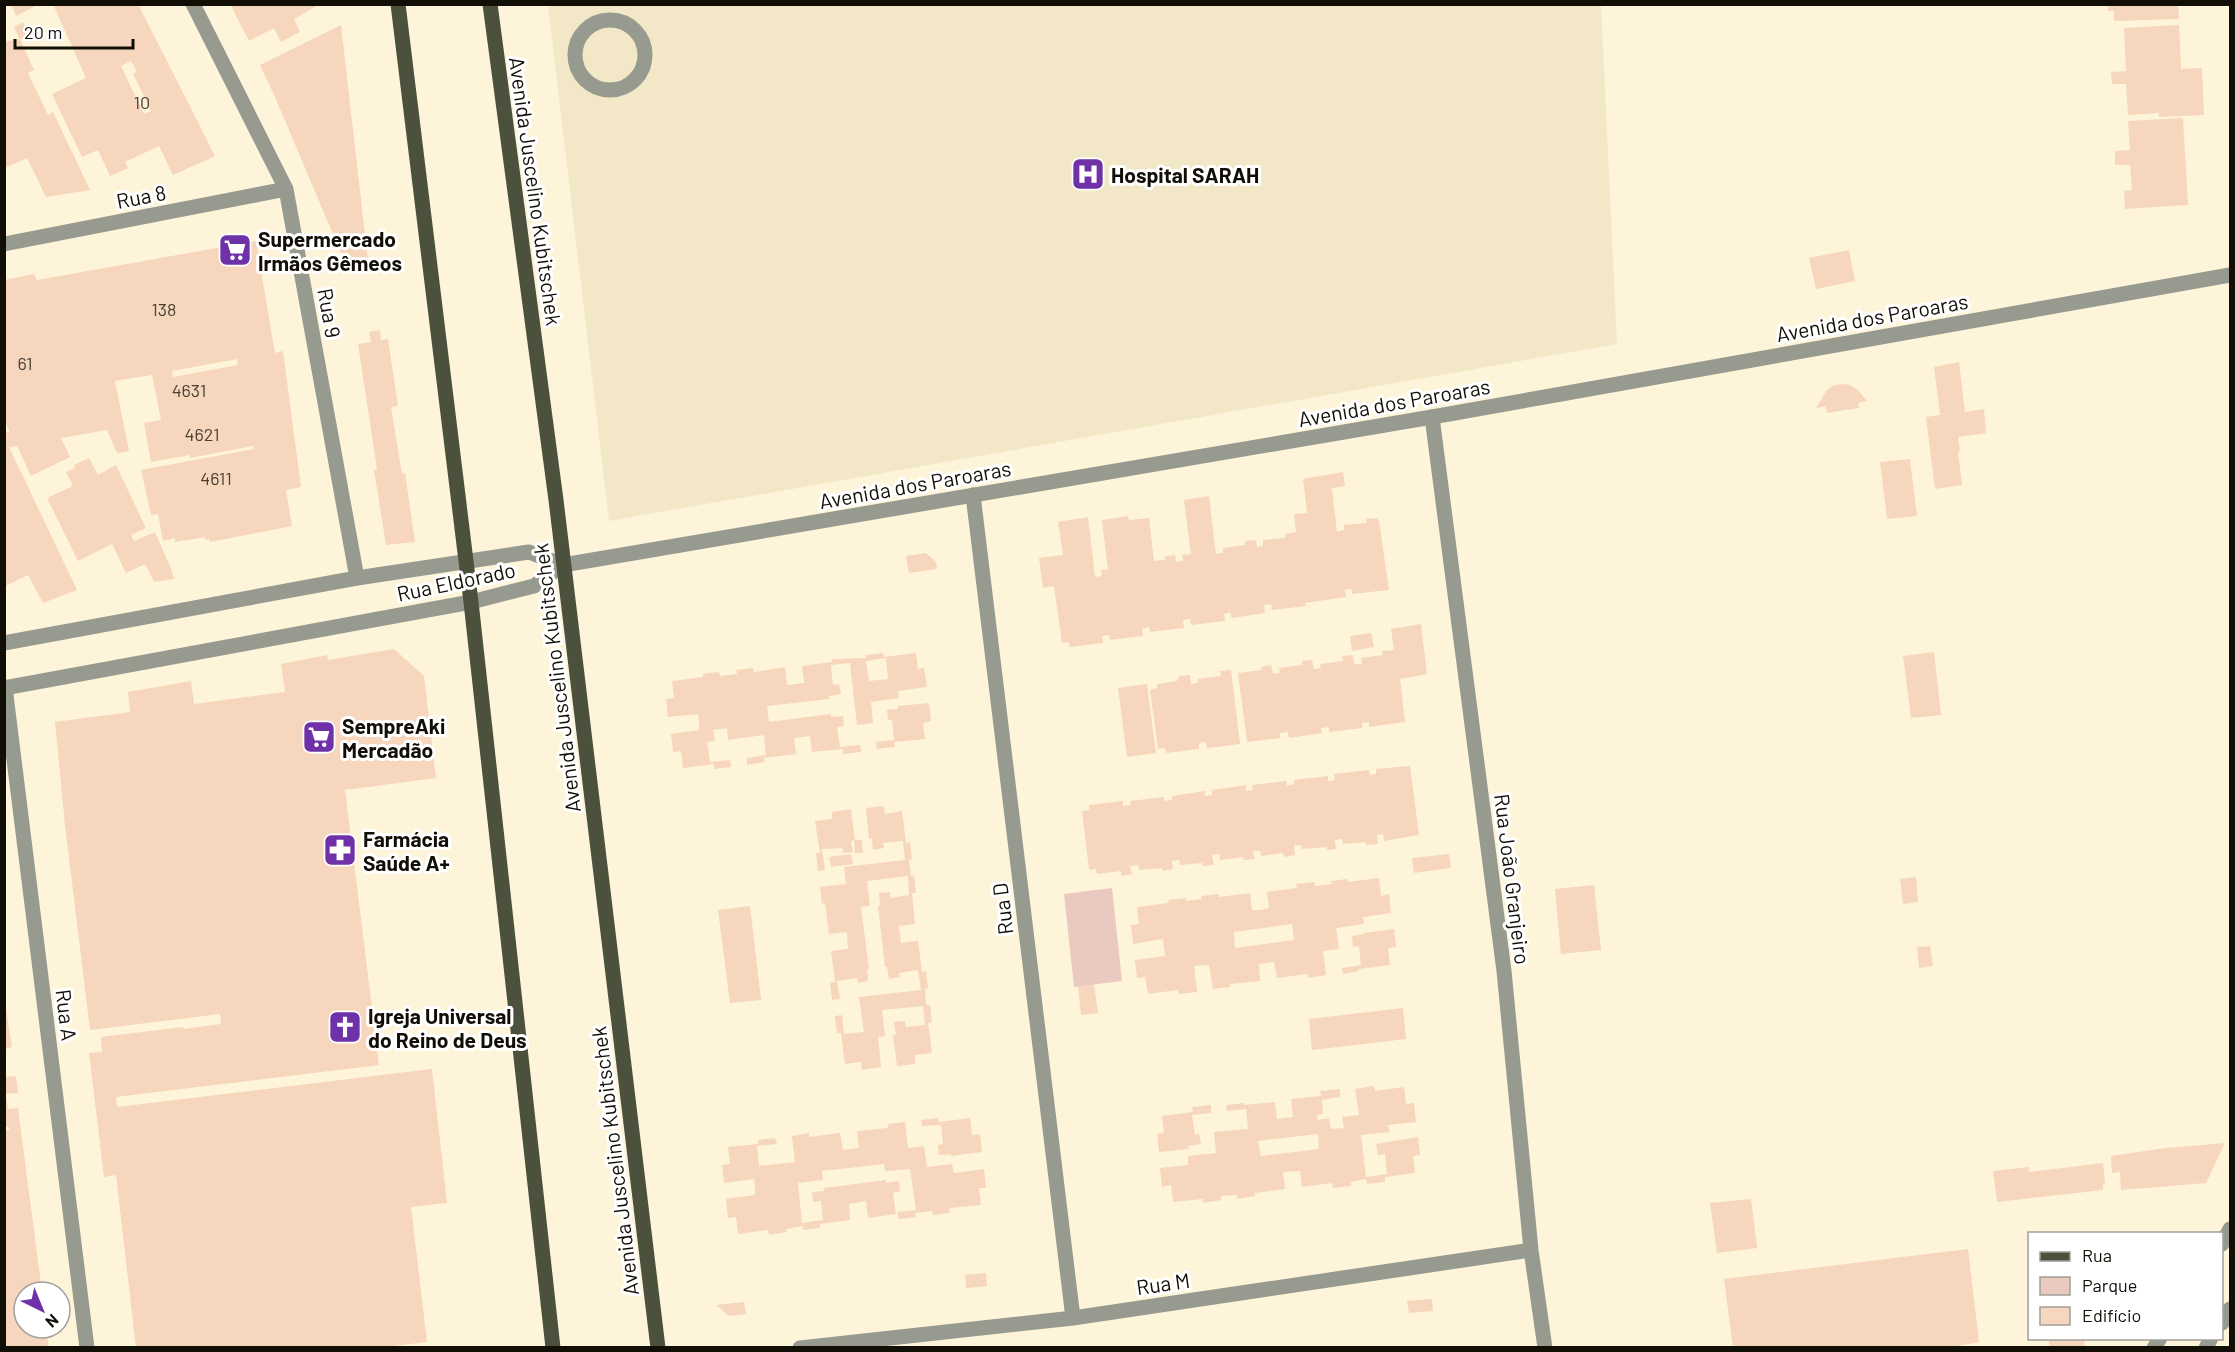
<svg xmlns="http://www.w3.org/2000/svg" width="2235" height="1352" font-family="Barlow,sans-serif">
  <rect width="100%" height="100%" fill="#fef4da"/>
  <!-- built -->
  <path fill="#f2e7c6" d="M548 5H1601L1617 344 609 521Z"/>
  <!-- green -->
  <path fill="#eac9c1" d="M1112 888 1122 981 1074 987 1064 894Z"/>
  <!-- building -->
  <path fill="#f6d6bc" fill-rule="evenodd" d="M11 4H39L16 16Z
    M53 4H138L215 156 173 175 159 146 125 162 128 168 110 176 98 150 82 157 52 94 86 78ZM131 61 137 72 133 74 151 111 144 114 121 66Z
    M230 4H320L294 19 300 32 281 42 274 28 249 41Z
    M2108 4H2178L2179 19 2114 21V11H2108Z
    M23 22 30 38 20 39 14 27Z
    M341 25 368 261 346 265 275 97 260 65Z
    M2179 25 2181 69 2202 68 2204 115 2159 117V113L2128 115 2126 84H2112L2111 72 2126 71 2124 28Z
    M20 39 34 70 28 73 48 115 53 112 90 190 46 197 27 158 4 168V42Z
    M2183 118 2188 205 2125 209 2124 191 2132 190 2130 165H2115V151L2130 150 2128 121Z
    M256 241 275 353 283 351 301 487 286 490 292 526 210 542 209 539 205 540V537L175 542V538L163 541 158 514 151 515 141 470 254 449 253 446 190 458V455L151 462 144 423 161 420 152 375 115 381 129 451 117 453 107 430 61 438 70 457 31 476 17 446 9 447 77 590 43 603 28 575 5 586V433L10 432 4 420V280L34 274 37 280ZM237 359 238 365 173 377 172 371Z
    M1849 250 1855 281 1816 289 1809 258Z
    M380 330 381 340 388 339 398 406 391 407 402 474 405 473 415 542 386 545 374 470 377 469 358 344 371 342 369 332Z
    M1959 362 1965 412 1984 409 1986 433 1958 437 1960 451 1958 452 1962 485 1935 489 1926 417 1940 415 1934 367Z
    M1842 384 1850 385 1858 390 1867 401 1858 403 1859 408 1827 413 1826 406 1816 408 1827 390 1833 386Z
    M89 458 98 475 116 465 146 528 131 535 134 541 155 532 172 571 174 579 154 582 145 564 126 573 112 544 78 561 47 498 73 486 66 472 75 468 74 465Z
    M1910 459 1917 516 1887 519 1880 462Z
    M1343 472 1345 486 1332 488 1337 532 1344 530V525L1367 523 1366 519 1377 518 1379 521 1389 590 1352 594V589L1345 590 1346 597 1305 603 1306 606 1272 610 1271 604 1264 605 1265 613 1232 618 1230 612 1224 614 1225 621 1191 625 1190 619 1183 620 1184 628 1150 632 1149 627 1142 629 1143 636 1110 640 1109 635 1102 636 1103 643 1070 647 1068 642 1062 643 1054 586 1043 588 1039 558 1063 555 1058 522 1088 517 1095 577 1102 576 1101 570H1108L1102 520 1128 516 1129 520 1149 518 1154 561 1165 560 1164 557 1175 555 1176 562 1183 561 1182 555 1191 554 1184 500 1209 496 1216 554 1223 553V548L1245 545V541L1256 540 1257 547 1263 546V540L1285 538V534L1296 532 1294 514 1307 513 1303 479Z
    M926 553 936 562 937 569 909 573 906 556Z
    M1421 624 1427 674 1400 679 1405 722 1369 727V722L1362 723V728L1329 732V727L1321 728 1322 733 1289 738 1288 732 1280 733V738L1247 742 1238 673 1262 670 1261 667 1271 665 1273 674 1280 673 1279 668 1302 665V661L1312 660 1314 669 1321 668 1320 664 1343 661 1342 656 1353 655 1354 664H1362L1361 658 1383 655 1382 651 1394 650 1391 629Z
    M1371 633 1374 647 1352 651 1350 636Z
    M394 649 424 676 436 778 345 790 379 1065 116 1097 117 1107 432 1069 447 1203 411 1207 427 1342 377 1348H136L116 1175 104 1177 89 1053 102 1052 101 1037 183 1027 184 1029 221 1024 220 1014 90 1030 65 825 55 722 130 712 128 692 191 681 194 704 285 692 281 664 327 655 328 660Z
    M1934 652 1941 715 1911 718 1903 656Z
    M883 653 884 657 916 653 918 669 924 668 927 687 898 691 899 698 871 702 873 723 857 725 850 663 831 665 833 685 839 684 841 694 829 696V699L767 706 769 722 831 714V717L843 716 844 726 837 727 840 747 860 745 861 752 843 754V749L812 752 810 736 794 738 796 754 764 758 765 762 747 765V758L766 755 764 735 728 740 727 728 713 730 715 741 707 742 710 762 730 760 731 767 714 769V764L683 768 681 751 673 752 671 734 699 730V722L698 714 668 717 666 699 674 698 672 681 703 677V674L719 672 720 676 737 674 736 670 753 668 754 672 785 667 787 685 804 683 802 666 832 662V659L866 658V655ZM886 658 888 679 869 681 866 661Z
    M1231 670 1240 744 1207 748 1206 742 1199 743V749L1166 753 1165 748 1158 749 1150 690 1157 688V684L1177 681 1179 676 1190 675 1191 684 1198 683V679L1221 676 1220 671Z
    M1147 684 1156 753 1127 757 1118 688Z
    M929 703 931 721 923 723 925 739 894 742 895 747 877 749 876 742 894 740 892 720H888L887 710 898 709V706Z
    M1410 766 1419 835 1384 841 1383 834 1377 835 1378 844 1366 845V842L1343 844 1342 839 1335 840 1336 849 1327 850V847L1302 849 1301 845H1294L1295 855 1284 857 1283 853 1261 856 1260 851H1253L1255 859 1243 860V857L1220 860 1219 854 1212 855 1214 865 1203 866 1202 863 1180 865 1179 860 1172 861 1173 869 1162 871V868L1139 870 1138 865 1130 866 1132 874 1121 876V871L1097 874 1096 869 1089 870 1082 811 1089 810V805L1123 801V806L1131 805 1130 801 1164 797V801L1172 800V796L1205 791V796L1212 795V790L1246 785V791L1253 790 1252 785 1286 781 1287 786 1294 784V780L1328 776V781L1335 780 1334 774 1369 770 1370 775 1376 774V769Z
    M884 806 885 814 902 811 906 843 910 842 912 859 909 860 911 876 914 875 916 893H912L915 924 899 926 901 943 918 941 922 972 926 971 928 988 925 989 926 1005H930L932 1022 928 1023 932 1053 915 1055V1064L897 1066 893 1035H896L894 1022 905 1021 906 1027 925 1025 923 1006 882 1010 885 1036 878 1037 881 1067 862 1070 861 1062 845 1064 841 1033H837L835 1016 842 1015 844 1034 864 1032 859 997 921 990 918 970 899 973 900 977 889 979 887 967H885L878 906 880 905 879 893 890 892V898L909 895 908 876 867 881 870 906 861 907 869 969H867L868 981 858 983 857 978 837 981 840 999 832 1000 830 983 835 982 831 951 848 949 847 932 829 934 825 903 822 904 820 887 846 884 844 867 905 860 903 841 883 843 884 848 873 850 872 838 869 839 866 808Z
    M851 809 855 840 851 841 853 852 843 853 842 848 822 849 825 870 818 871 816 853H820L815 821 832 819V812Z
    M854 840H862L863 853H855Z
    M851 854 853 864 831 867 829 857Z
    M1449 854 1451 868 1414 873 1412 858Z
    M1916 877 1918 902 1903 904 1900 879Z
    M1379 878 1381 896 1389 894 1391 913 1363 917 1364 924 1336 928 1339 949 1323 951 1326 975 1308 978 1307 974 1277 978 1274 962 1259 964 1260 981 1230 984V987L1213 989 1209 965 1194 966 1197 992 1179 994 1178 990 1148 994 1145 977 1137 978 1135 960 1165 956 1163 939 1133 944 1131 925 1139 924 1137 907 1169 903 1168 900 1186 898V901L1202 899 1201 896 1219 894V897L1250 893 1252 910H1260L1269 908 1267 892 1297 888 1296 884 1315 882V886L1332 884 1331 881 1347 879 1348 882ZM1292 924 1294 940 1235 948 1234 932Z
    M1594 885 1601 950 1561 954 1555 889Z
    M750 906 761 1000 730 1003 718 910Z
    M1394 929 1396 947 1388 948 1390 965 1359 969V971L1343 974 1342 968 1361 965 1359 946 1353 947 1352 936 1364 934V933Z
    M1930 946 1933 966 1919 968 1917 947Z
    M1094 985 1098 1013 1081 1015 1078 986Z
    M4 996 12 1047 4 1049Z
    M1403 1008 1406 1039 1312 1050 1309 1019Z
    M16 1076 18 1093 6 1094 8 1109 18 1108 42 1292H24V1328H46L49 1348H4V1130H9V1127H4V1077Z
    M1374 1086 1375 1091 1404 1087 1406 1104 1414 1103 1416 1122 1388 1125 1390 1132 1361 1135 1366 1177 1387 1174 1385 1154 1378 1155 1376 1144 1418 1137 1420 1155 1413 1156 1415 1173 1385 1177V1182L1367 1184 1366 1179 1351 1182V1186L1333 1188 1332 1183 1302 1187 1300 1171 1283 1172 1285 1189 1255 1193V1196L1237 1199V1195L1221 1196V1200L1203 1203V1199L1173 1202 1171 1185 1162 1187 1160 1168 1188 1165V1156L1216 1153 1214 1132 1248 1129 1246 1109 1227 1111 1226 1105 1244 1103V1105L1275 1102 1277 1119 1293 1117 1291 1099 1321 1096 1320 1091 1340 1089V1097L1322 1100 1323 1114 1317 1115 1318 1120 1329 1118 1331 1129 1344 1128 1342 1117 1359 1115 1355 1089ZM1318 1134 1319 1149 1261 1156 1258 1141Z
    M1211 1105V1113L1192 1115 1195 1135 1199 1134 1201 1144 1188 1146 1189 1149 1159 1152 1157 1134 1164 1133 1162 1116 1193 1112 1192 1107Z
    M938 1118 939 1122 970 1118 972 1135 980 1134 982 1152 951 1156V1154L939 1155 938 1145 943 1144 941 1125 922 1126 921 1120Z
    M905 1122 908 1148 924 1146 927 1167 952 1164 954 1173 984 1169 986 1188H979L981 1205 949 1208 950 1213 933 1215 932 1211 915 1213 916 1217 899 1219 897 1212 916 1210 910 1169 885 1171 884 1164 822 1171 823 1180 798 1183 802 1223 823 1220 821 1201 813 1202 812 1192 824 1191V1188L886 1180V1183L899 1181 900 1191 893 1193 896 1214 868 1218 866 1201 849 1204 850 1220 820 1224V1228L803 1230V1226L786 1229 787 1232 769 1235 768 1230 738 1234 736 1217 728 1218 726 1199 755 1195V1188L754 1179 724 1183 722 1165 730 1164 728 1147 758 1144V1140L775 1138 777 1144 757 1146 759 1166 795 1162 792 1136 809 1133V1137L840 1133 843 1150 859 1148 857 1131 888 1128V1124Z
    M2225 1143 2206 1183 2121 1190 2120 1172 2112 1173 2111 1156 2166 1148Z
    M2103 1163 2105 1184H2103V1190L1997 1202 1993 1171 2029 1167V1172Z
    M1751 1199 1757 1248 1717 1253 1710 1203Z
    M1968 1249 1979 1342 1947 1348H1733L1724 1279Z
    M986 1273 987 1286 966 1288 965 1275Z
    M1432 1299 1433 1311 1409 1313 1407 1301Z
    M744 1302 746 1314 729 1316 716 1305Z
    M2048 1338H2084L2085 1348H2050Z"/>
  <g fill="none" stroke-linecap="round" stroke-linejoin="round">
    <!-- service -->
    <path stroke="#979a8f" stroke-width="15" d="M575 55a35 35 0 1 1 70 0a35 35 0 1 1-70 0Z"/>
    <!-- pedestrian -->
    <path stroke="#979a8f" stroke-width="15" d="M2222 1323 2230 1309
      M2206 1348 2211 1338"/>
    <!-- minor -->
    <path stroke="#979a8f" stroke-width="15" d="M193 4 286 189 357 578
      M4 244 286 189
      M1432 417 1504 971 1531 1250 1545 1348
      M973 495 1073 1318
      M5 687 87 1348
      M800 1348 1073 1318 1531 1250"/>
    <!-- tertiary -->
    <path stroke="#979a8f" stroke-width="15" d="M4 643 357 578 529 552 563 565
      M4 688 471 602 534 586 563 565 1432 417 2230 275
      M2222 1244 2230 1229
      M2154 1348 2160 1338"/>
    <!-- primary -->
    <path stroke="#4c513e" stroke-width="15" d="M398 4 471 602 553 1348
      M490 4 556 500 658 1348"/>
  </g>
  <!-- icons -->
  <defs>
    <g id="hospital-square" transform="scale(1.725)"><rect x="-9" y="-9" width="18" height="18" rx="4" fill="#6f31a7" stroke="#fff"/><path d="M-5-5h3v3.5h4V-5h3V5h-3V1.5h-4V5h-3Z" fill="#fff"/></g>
    <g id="supermarket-square" transform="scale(1.725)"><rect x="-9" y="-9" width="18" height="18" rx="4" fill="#6f31a7" stroke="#fff"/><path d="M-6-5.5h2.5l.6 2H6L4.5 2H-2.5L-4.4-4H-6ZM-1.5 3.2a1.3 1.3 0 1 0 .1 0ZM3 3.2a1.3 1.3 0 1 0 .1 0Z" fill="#fff"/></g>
    <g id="pharmacy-square" transform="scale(1.725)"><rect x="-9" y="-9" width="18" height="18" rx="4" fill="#6f31a7" stroke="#fff"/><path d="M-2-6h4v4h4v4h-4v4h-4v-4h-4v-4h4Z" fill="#fff"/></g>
    <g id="church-square" transform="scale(1.725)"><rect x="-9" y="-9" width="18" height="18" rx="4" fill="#6f31a7" stroke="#fff"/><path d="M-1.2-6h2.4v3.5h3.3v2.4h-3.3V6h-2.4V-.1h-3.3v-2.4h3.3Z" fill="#fff"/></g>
  </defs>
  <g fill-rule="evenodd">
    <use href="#hospital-square" x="1088" y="174"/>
    <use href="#supermarket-square" x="235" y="250"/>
    <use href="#supermarket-square" x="319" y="737"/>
    <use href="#pharmacy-square" x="340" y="850"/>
    <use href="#church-square" x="345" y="1027"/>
  </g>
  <g text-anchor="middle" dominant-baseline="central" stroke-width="6" stroke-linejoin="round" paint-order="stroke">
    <!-- number labels -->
    <g font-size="18" fill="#4a4034">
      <text x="142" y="102">10</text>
      <text x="164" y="309">138</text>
      <text x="25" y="363">61</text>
      <text x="189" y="390">4631</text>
      <text x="202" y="434">4621</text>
      <text x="216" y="478">4611</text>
    </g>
    <!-- poi labels -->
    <g font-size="21" font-weight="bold" fill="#110e06" stroke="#fff" text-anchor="start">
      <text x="1111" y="174">Hospital SARAH</text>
      <text x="258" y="238">Supermercado<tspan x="258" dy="24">Irmãos Gêmeos</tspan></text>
      <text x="342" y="725">SempreAki<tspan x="342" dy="24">Mercadão</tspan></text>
      <text x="363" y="838">Farmácia<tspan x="363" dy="24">Saúde A+</tspan></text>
      <text x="368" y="1015">Igreja Universal<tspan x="368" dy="24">do Reino de Deus</tspan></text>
    </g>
    <!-- street labels -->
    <g font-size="21" fill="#110e06" stroke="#fff">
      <text transform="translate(536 191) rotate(82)">Avenida Juscelino Kubitschek</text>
      <text transform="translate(141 196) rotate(-11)">Rua 8</text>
      <text transform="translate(330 313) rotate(80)">Rua 9</text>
      <text transform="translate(1872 317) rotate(-10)">Avenida dos Paroaras</text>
      <text transform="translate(1394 402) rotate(-10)">Avenida dos Paroaras</text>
      <text transform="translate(915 484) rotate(-10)">Avenida dos Paroaras</text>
      <text transform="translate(456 581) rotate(-12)">Rua Eldorado</text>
      <text transform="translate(556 678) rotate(-97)">Avenida Juscelino Kubitschek</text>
      <text transform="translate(1513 879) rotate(83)">Rua João Granjeiro</text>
      <text transform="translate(1002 909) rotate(-97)">Rua D</text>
      <text transform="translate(67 1015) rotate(83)">Rua A</text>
      <text transform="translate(614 1161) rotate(-97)">Avenida Juscelino Kubitschek</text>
      <text transform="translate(1163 1283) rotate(-8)">Rua M</text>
    </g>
  </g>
  <!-- border -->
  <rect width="2235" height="1352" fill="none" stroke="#110e06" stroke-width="12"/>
  <!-- legend -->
  <rect x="2028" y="1232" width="195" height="108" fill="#ffffff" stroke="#a09f9b" stroke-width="1.5"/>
  <rect x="2040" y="1252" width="30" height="9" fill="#4c513e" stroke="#a09f9b" stroke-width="1.5"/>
  <text x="2082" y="1262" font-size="18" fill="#110e06">Rua</text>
  <rect x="2040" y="1277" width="30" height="18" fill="#eac9c1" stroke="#a09f9b" stroke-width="1.5"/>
  <text x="2082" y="1292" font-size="18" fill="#110e06">Parque</text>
  <rect x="2040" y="1307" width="30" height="18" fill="#f6d6bc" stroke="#a09f9b" stroke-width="1.5"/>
  <text x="2082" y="1322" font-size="18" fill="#110e06">Edifício</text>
  <!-- north arrow -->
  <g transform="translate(42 1310) rotate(137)"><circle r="28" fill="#ffffff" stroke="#a09f9b" stroke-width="1.5"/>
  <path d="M0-4.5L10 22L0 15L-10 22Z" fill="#6f31a7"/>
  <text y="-9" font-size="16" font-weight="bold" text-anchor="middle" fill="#110e06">N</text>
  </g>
  <!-- scale -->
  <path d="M15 39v9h118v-9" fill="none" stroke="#110e06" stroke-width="3"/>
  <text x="24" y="39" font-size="18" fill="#110e06" stroke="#ffffff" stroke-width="4.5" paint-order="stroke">20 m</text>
</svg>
